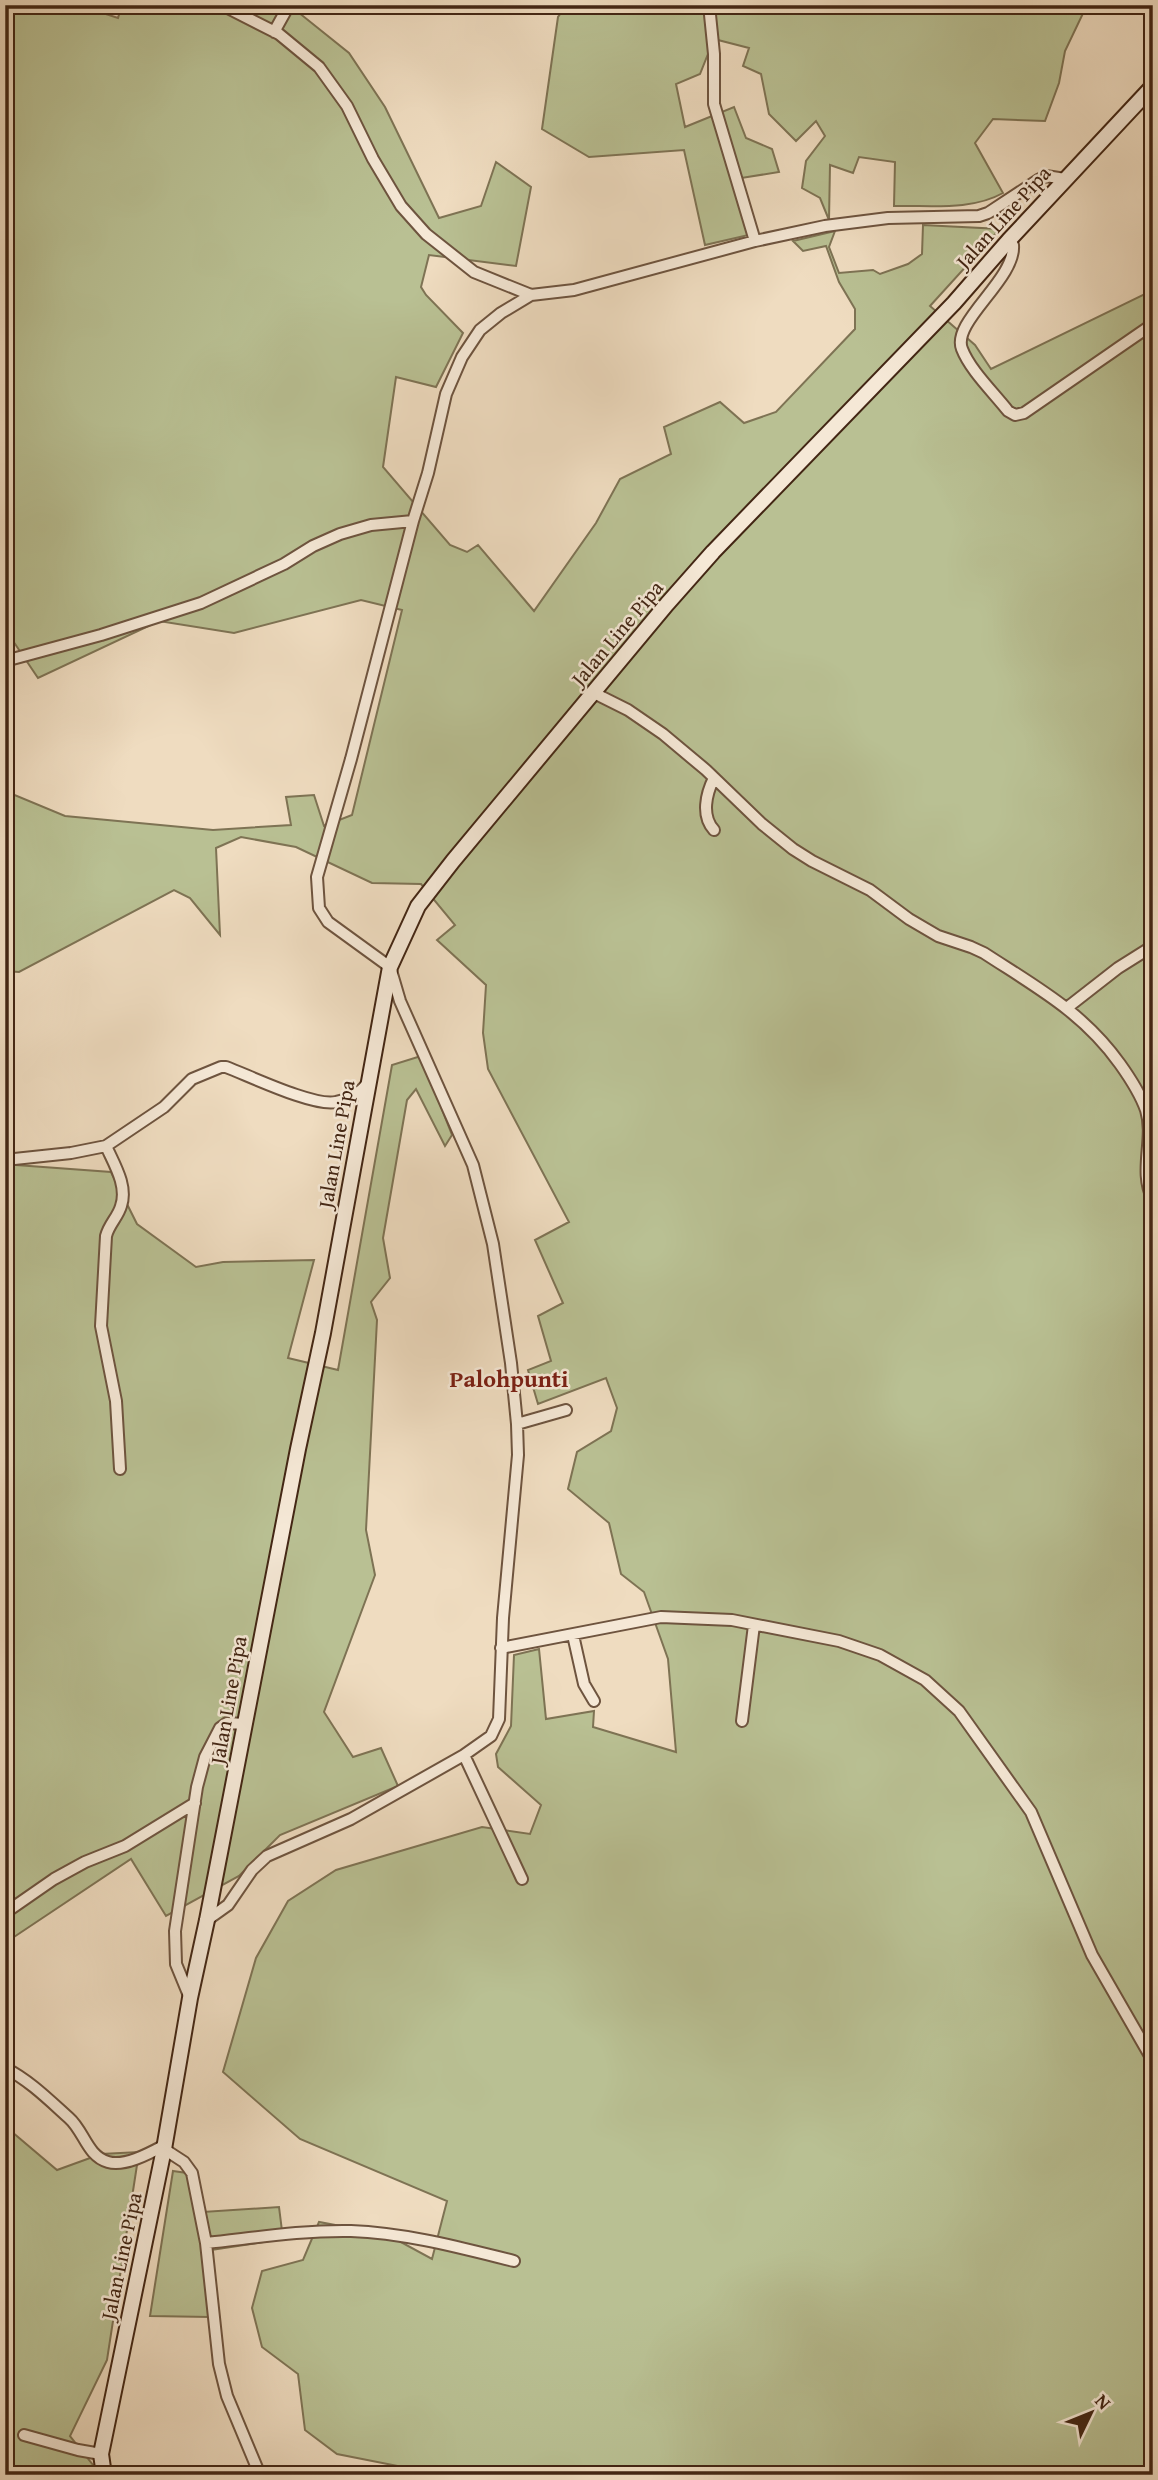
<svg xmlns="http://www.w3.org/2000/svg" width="1158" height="2480" font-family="'Gentium Book Plus',serif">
  <rect width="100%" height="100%" fill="#efdcc0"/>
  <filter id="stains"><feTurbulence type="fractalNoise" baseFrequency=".00286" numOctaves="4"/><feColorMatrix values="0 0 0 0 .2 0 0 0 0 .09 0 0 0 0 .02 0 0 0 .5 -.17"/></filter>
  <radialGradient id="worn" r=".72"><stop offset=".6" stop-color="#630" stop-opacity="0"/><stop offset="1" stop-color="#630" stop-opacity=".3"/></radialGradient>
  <!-- green -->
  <path fill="#b9c093" stroke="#7e7354" stroke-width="2" d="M5 5H78L118 18 122 5H287L293 8 349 53 385 107 439 218 481 206 496 162 531 187 516 266 429 255 421 287 426 295 463 333 436 387 396 377 383 467 450 545 467 552 478 545 534 611 596 523 620 479 671 454 664 427 720 402 744 423 776 412 855 329V309L839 282 826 246 803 251 793 241 835 231 829 247 839 273 873 270 880 274 908 264 922 254 923 225 1000 229 930 306 975 345 991 369 1153 290V2475H417L418 2470 337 2454 305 2430 298 2374 262 2347 252 2308 262 2271 303 2260 319 2222 388 2235 432 2259 447 2201 300 2139 223 2072 256 1958 288 1901 336 1870 482 1827 530 1834 541 1805 498 1767 496 1754 511 1726 514 1655 539 1649 546 1719 594 1711 593 1727 676 1752 668 1659 644 1592 621 1574 609 1523 568 1489 577 1452 611 1431 617 1408 606 1378 538 1404 528 1370 551 1361 538 1316 563 1303 535 1240 569 1222 488 1069 483 1033 486 985 437 940 455 925 421 884 372 883 296 847 241 837 216 848 220 935 190 898 174 890 19 972 5 971V791L65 816 213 830 291 825 286 797 314 795 324 826 352 815 402 610 361 600 234 633 159 621 38 678 5 629Z
    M567 5H1087L1065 51 1059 83 1045 121 993 119 975 143 1003 193C971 211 930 205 894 206L895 162 859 157 853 173 830 165 829 220 820 198 802 188 806 161 825 136 816 121 796 141 769 114 761 74 743 66 749 48 714 39 700 74 676 84 685 127 734 107 746 138 772 149 779 172 741 178 753 234 705 245 684 150 589 157 542 129 558 17Z
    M421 1056 452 1135 445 1146 416 1089 407 1100 383 1238 390 1278 371 1302 377 1320 366 1530 375 1575 324 1712 353 1757 381 1748 398 1786 280 1835 239 1876 166 1916 131 1859 5 1943V1161L16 1165 111 1172 137 1224 196 1267 223 1262 314 1260 288 1358 338 1370 392 1065Z
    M5 2126 57 2170 101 2154 139 2152 107 2360 70 2436 101 2475H5Z
    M173 2171 194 2174 203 2212 279 2207 283 2239 211 2250 210 2317 150 2316Z"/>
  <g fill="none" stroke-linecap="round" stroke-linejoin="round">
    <!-- street casing -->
    <g stroke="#6e543f" stroke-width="14">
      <path id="street" d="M222 5 279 34 319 67 347 106 373 159 401 206 426 234 474 272 531 295 574 290 755 241 825 226 888 218 979 216 988 213 1038 180 1046 176 1065 179
        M709 5 714 54V104L755 241
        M274 32 289 5
        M1009 240 1013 245C1016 279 951 322 962 349 970 370 994 393 1008 411L1015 415 1024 413 1153 324
        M5 661 101 635 201 603 284 564 313 546 340 534 371 525 413 521
        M594 693 628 710 663 734 706 770 762 824 793 849 812 861 870 890 909 919 938 936 971 947 984 953C1036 987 1083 1012 1120 1064 1130 1078 1140 1093 1146 1110 1155 1139 1138 1171 1153 1200
        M714 830C701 816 706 794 714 778
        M1068 1007 1118 968 1153 946
        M106 1146C114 1164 128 1186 121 1206 118 1217 109 1224 106 1236L101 1326 116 1401 120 1469
        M5 1160 71 1153 106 1146 164 1107 192 1079 221 1067H226C250 1076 314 1107 336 1102 350 1100 360 1093 369 1082
        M517 1424 566 1410
        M573 1635 584 1684 594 1701
        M501 1648 661 1617 732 1620 839 1641 880 1655 925 1680 959 1711 1031 1812 1092 1955 1153 2061
        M742 1721 754 1625
        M464 1755 522 1879
        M5 1913 54 1879 85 1862 125 1846 195 1803
        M207 1920 228 1905 252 1870 267 1856 351 1819 464 1755 491 1736 499 1719 503 1618 518 1455 517 1424 511 1363 493 1244 473 1165 400 1001 390 967 328 922 319 908 317 877 351 759 413 521 428 473 446 394 462 357 480 330 501 313 531 295
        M190 1998 176 1964 175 1931 197 1787 205 1757 220 1728 227 1723 245 1724
        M5 2068C29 2080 49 2100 69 2118 84 2131 87 2156 108 2162 125 2167 150 2153 165 2145
        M164 2149 184 2162 192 2173 206 2243 219 2364 227 2396 260 2475
        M206 2243C254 2238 302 2230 351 2231 406 2233 461 2248 514 2261
        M24 2435 78 2450 101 2454"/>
    </g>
    <!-- secondary casing -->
    <g stroke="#432614" stroke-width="18">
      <path id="secondary" d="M104 2475 101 2454 164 2149 190 1998 207 1920 298 1449 323 1333 390 967 418 906 453 861 667 604 713 552 954 303 1009 240 1153 86"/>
    </g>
    <!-- street -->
    <use href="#street" stroke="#f5e8d6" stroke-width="10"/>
    <!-- secondary -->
    <use href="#secondary" stroke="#f5e8d6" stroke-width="14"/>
  </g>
  <g text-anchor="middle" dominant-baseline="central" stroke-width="5" stroke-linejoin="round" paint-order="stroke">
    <!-- street labels -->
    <g font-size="21" fill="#432614" stroke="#f5e8d6">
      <text transform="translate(1003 217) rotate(-48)">Jalan Line Pipa</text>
      <text transform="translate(617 633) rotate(-50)">Jalan Line Pipa</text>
      <text transform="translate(336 1144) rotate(-80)">Jalan Line Pipa</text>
      <text transform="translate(228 1700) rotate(-80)">Jalan Line Pipa</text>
      <text transform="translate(121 2256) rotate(-78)">Jalan Line Pipa</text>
    </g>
    <!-- quarter labels -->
    <g font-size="24" font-weight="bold" fill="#7a1f14" stroke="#f5e8d6">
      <text x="509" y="1378">Palohpunti</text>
    </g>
  </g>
  <!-- margin -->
  <rect width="1158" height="2480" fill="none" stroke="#efdcc0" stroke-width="28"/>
  <rect x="7" y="7" width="1144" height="2466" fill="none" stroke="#432614" stroke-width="3.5"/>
  <rect x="14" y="14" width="1130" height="2452" fill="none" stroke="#432614" stroke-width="2"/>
  <!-- north arrow -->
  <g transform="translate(1091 2413) rotate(47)" stroke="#f5e8d6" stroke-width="5" paint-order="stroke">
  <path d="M0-5L12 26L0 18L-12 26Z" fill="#432614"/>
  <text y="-10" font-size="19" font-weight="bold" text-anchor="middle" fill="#432614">N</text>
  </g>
  <rect width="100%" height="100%" filter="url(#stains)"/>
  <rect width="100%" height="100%" fill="url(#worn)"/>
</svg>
